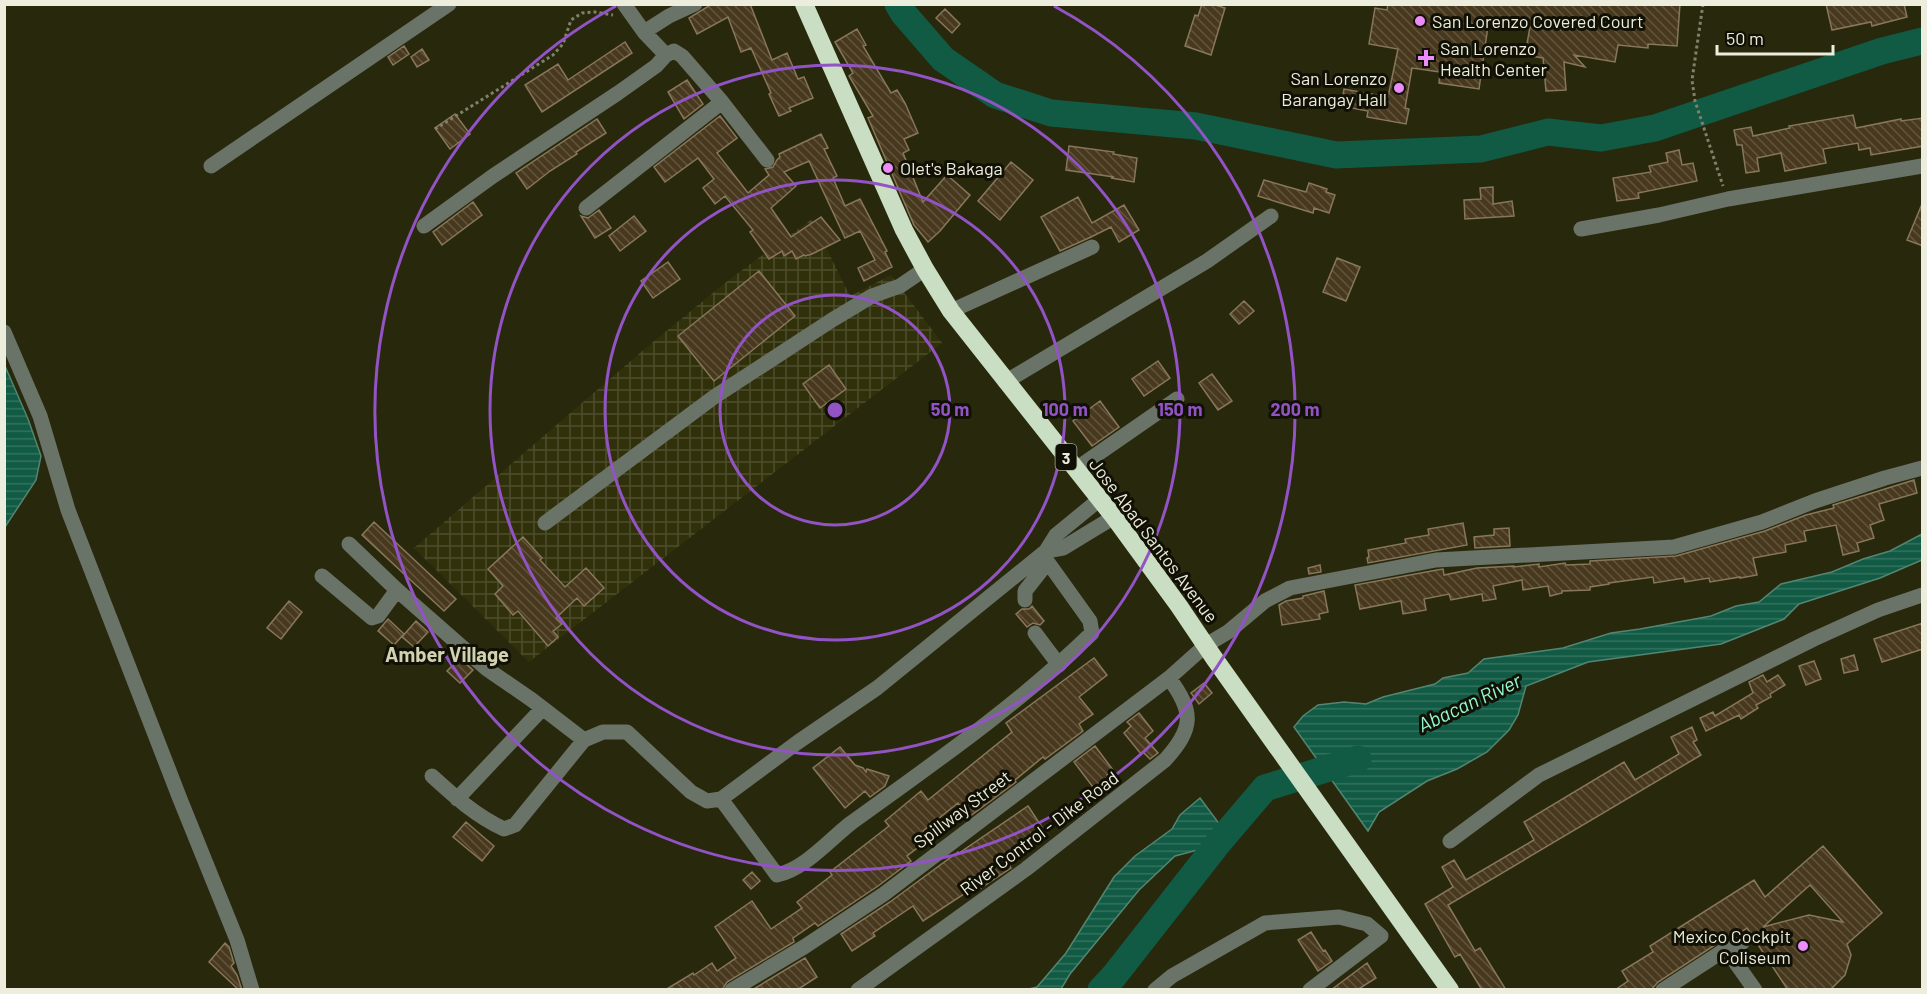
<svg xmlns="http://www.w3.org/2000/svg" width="1927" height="994" font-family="Barlow,sans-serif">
  <defs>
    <pattern id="industrial-grid" width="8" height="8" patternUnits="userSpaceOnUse" patternTransform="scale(1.5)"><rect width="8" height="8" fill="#30300a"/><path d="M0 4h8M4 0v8" fill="none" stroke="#4e4e2d"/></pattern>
    <pattern id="water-rules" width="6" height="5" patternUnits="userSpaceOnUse" patternTransform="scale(1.5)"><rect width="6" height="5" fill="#115a44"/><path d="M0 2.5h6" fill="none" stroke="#34725e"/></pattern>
    <pattern id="building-back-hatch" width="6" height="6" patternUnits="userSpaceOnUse" patternTransform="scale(1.5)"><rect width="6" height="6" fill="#47381e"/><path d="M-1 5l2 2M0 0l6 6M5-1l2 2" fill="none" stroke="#62553e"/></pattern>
  </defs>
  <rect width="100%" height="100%" fill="#28280c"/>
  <!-- industrial -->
  <path fill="url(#industrial-grid)" d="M812 219 850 296 891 275 942 343 529 662 414 548 648 346 730 279Z"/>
  <!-- water -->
  <path fill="url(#water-rules)" stroke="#538672" stroke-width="1.5" d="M5 366 28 419 41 456 36 480 5 527Z
    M1922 534V560L1880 578 1799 604 1784 619 1721 644 1588 662 1526 686 1518 715 1509 730 1487 752 1457 769 1427 781 1379 812 1368 831 1294 727 1303 716 1318 705 1344 702 1366 704 1383 697 1435 684 1443 678 1468 673 1484 659 1563 648 1611 633 1640 629 1711 616 1736 606 1759 602 1781 584 1832 572 1863 559 1890 551Z
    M1200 798 1232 841 1219 849 1205 848 1175 856 1139 890 1070 974 1061 989H1029L1037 987 1066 953 1114 877 1135 856 1172 829 1180 815Z"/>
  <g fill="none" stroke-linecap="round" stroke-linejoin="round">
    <!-- river -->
    <path stroke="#115a44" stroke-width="27" d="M898 4 904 14 943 59 995 95 1051 113 1196 126 1336 155 1481 149 1548 132 1601 138 1655 128 1882 51 1922 41
      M1101 990 1114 976 1219 842 1265 788 1358 759"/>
  </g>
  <!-- building -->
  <path fill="url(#building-back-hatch)" stroke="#88775b" stroke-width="1.5" fill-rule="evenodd" d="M712 4H750L772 60 787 53 798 79 804 77 813 98 789 108 791 111 779 116 769 94 771 93 751 48 741 52 728 17 697 34 689 18Z
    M1202 4H1212L1225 8 1211 55 1185 46 1195 15 1198 16Z
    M1388 4H1680L1677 46 1648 44V48L1618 45 1615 62 1574 55 1585 67 1564 62 1566 90 1546 91 1543 58 1525 55 1530 27 1489 19 1479 89 1439 83 1440 72 1412 68 1405 108 1409 109 1406 124 1367 117 1368 111 1341 106 1344 89 1388 97 1398 49 1369 44 1375 8 1387 10Z
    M1826 4H1904L1907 17 1872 26 1871 22 1832 30Z
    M945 9 960 24 952 33 936 18Z
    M857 29 866 45 863 46 891 93 897 90 905 103 918 133 904 139 909 150 903 153 923 202 947 175 970 195 940 231 928 242 914 225 868 118 873 116 849 76 853 73 835 42Z
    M625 42 632 53 542 112 525 85 558 64 568 80Z
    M404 46 409 54 393 65 388 57Z
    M422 49 429 60 417 67 411 57Z
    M687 80 703 104 684 119 668 92Z
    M455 114 470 134 450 149 435 128Z
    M1853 115 1856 128 1901 119V121L1923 118V146L1871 155 1870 148 1859 150 1858 143 1823 149 1826 163 1785 171 1781 153 1757 158 1759 171 1746 173 1742 145H1737L1734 130 1751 127 1753 136 1790 128 1789 126Z
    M720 116 737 138 717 153 748 193 769 175 765 169 773 167 777 160 780 157 779 154 821 134 828 148 824 149 837 176 833 178 845 206 860 199 887 251 885 252 892 267 864 281 858 268 875 260 860 231 845 238 809 161 784 172 796 186 771 208 791 237 821 217 840 240 812 254 805 256 804 255 796 259 792 251 784 256 782 251 769 259 750 232 753 230 725 196 715 204 703 188 714 179 698 158 665 182 654 167Z
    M597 119 606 133 576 152 577 154 550 171 527 189 516 173Z
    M1069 146 1114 152 1113 154 1137 158 1134 182 1111 178 1114 177 1066 170Z
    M1679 150 1682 165 1693 163 1697 181 1638 193 1639 198 1617 201 1613 178 1651 172 1649 166 1668 162 1666 153Z
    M1011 162 1033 180 1000 220 978 201Z
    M1264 180 1306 192 1309 183 1327 189 1326 192 1335 195 1329 213 1314 208 1313 213 1258 196Z
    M1493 187V204L1512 201 1514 216 1465 219 1464 200 1481 199 1480 188Z
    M1078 197 1092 223 1124 205 1139 230 1119 242 1111 227 1091 237 1060 251 1041 217Z
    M473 202 482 215 442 245 433 232Z
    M1922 204H1923V246L1907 240Z
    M599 210 611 228 595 238 581 216 588 218Z
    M634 216 646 231 620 251 609 236Z
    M1337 258 1360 267 1346 301 1323 292Z
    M668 262 680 279 653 298 641 281Z
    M759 271 795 316 714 381 678 336Z
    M1244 301 1254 311 1239 324 1230 314Z
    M1158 361 1170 378 1144 396 1132 379Z
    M829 365 846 389 820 408 803 384Z
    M1212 374 1232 401 1218 410 1199 383Z
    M1100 401 1119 427 1092 446 1073 421Z
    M1914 480 1917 493 1879 504 1884 520 1870 525 1874 538 1857 543 1859 551 1843 555 1836 525 1804 531 1806 541 1785 545 1786 552 1753 558 1757 575 1740 578V577L1710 582 1709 578 1685 582 1684 578 1654 583 1653 577 1609 583V584L1590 587V590L1562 591V593L1550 596 1548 586 1523 590 1522 580 1493 586 1496 599 1483 601 1482 594 1451 600 1449 594 1424 599 1426 610 1403 614 1401 601 1360 609 1355 585 1437 570 1443 569 1444 575 1477 568 1514 566V567L1539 564V567L1565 563 1566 565 1590 564V561L1676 556 1765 531 1806 515 1834 508 1833 505Z
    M374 522 456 599 444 611 362 535Z
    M1463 523 1467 545 1368 563 1367 558 1369 557 1368 550 1406 543 1405 539 1429 535 1428 529Z
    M1509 528 1510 546 1475 548 1474 537 1494 535V529Z
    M523 537 542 558 540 560 565 587 586 568 604 588 584 606 577 598 556 618 562 624 553 631 558 637 548 646 518 611 513 615 495 594 503 586 488 569Z
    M1320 565 1321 572 1309 574 1308 568Z
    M1324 591 1328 612 1319 614 1320 619 1282 625 1279 605 1286 601 1303 598V596Z
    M289 601 302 612 281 639 267 628Z
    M1032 606 1044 621 1040 625 1033 623 1027 627 1016 614 1022 609H1029Z
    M388 619 404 634 394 645 378 631Z
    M416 621 428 632 414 647 402 637Z
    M1923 623V649L1882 662 1874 639Z
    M1854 655 1858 670 1844 673 1841 659Z
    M460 658 473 670 460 683 447 671Z
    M1094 658 1107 675 1079 697 1093 714 1079 724 1083 731 1045 759 1043 757 1015 780 1016 782 969 817 958 803 923 831 929 839 907 856 911 861 878 886 818 926 815 923 793 938 794 942 727 982 722 990H665L693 973 694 975 712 963 717 971 736 958 715 927 752 901 771 929 802 908 797 902 832 875 830 872 889 826 885 821 921 791 928 800 1012 732 1006 723Z
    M1814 661 1821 679 1806 685 1799 666Z
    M1763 675 1767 682 1778 675 1785 685 1770 694 1771 697 1756 705 1758 708 1741 719 1739 715 1706 731 1700 718 1713 712 1715 716 1753 693 1749 682Z
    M1204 683 1212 693 1199 704 1191 693Z
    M1139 713 1153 731 1145 738 1158 753 1150 759 1143 752 1141 754 1124 733 1131 726 1127 722Z
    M1692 727 1697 740 1693 742 1701 755 1448 905 1475 951 1480 948 1506 990H1482L1460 954 1455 957 1425 904 1453 887 1442 867 1454 860 1466 880 1534 840 1524 822 1624 762 1635 780 1679 754 1671 737Z
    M1095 746 1113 770 1107 775 1113 784 1099 795 1074 762Z
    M840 747 855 765 863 768 866 772 867 769 889 776 885 786 870 797 865 791 845 808 813 768Z
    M1028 806 1042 827 1003 856 1011 868 981 888 979 884 923 921 913 906 873 933 875 936 852 951 841 934 890 902 958 852 959 853Z
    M466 822 494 846 482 861 453 837Z
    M1823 846 1882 913 1847 944 1851 955 1845 975 1830 990H1788L1747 928 1738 934 1721 941 1658 982 1651 990H1615L1628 981 1622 971 1653 952 1650 946 1754 880 1765 897ZM1810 885 1843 922 1809 915 1763 927Z
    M752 872 760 881 751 889 743 880Z
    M1311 932 1323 951 1325 950 1332 961 1318 971 1298 940Z
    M225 943 229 947 234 963 231 966 237 975 242 990H239L209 962Z
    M805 958 817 977 797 990H752Z
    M1367 963 1376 978 1357 990H1331Z"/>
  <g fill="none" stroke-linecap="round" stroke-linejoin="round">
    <!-- path -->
    <path stroke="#80816a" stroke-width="3" stroke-dasharray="3 3" stroke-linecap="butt" d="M1703 4 1692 80 1695 101 1723 186
      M435 129 553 55 563 44 571 20 582 13 595 12 613 15"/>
    <!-- minor -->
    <path stroke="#6a7367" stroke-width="15" d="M624 4 644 32 666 55
      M644 32 669 16 695 4
      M211 166 449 4
      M586 208 722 102
      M424 226 493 176 618 93 656 66 666 55 674 51 682 56 722 102 767 160
      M1581 229 1659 215 1728 199 1922 166
      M951 311 1092 247
      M4 332 40 416 68 510 180 799 237 940 252 990
      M1005 382 1207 261 1271 216
      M1076 469 1177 399
      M545 523 714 397 832 320 872 296 900 286 925 269
      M349 544 397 590 487 669 532 700 584 740
      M1046 551 1063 548 1114 517
      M322 576 372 618 378 616 397 590
      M1025 600V591L1047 563
      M1035 633 1059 665
      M432 776C455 797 476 816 504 829L515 825 584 740 603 732H627L691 792 707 801 721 799 798 742 877 688 1046 551 1056 535 1100 499
      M457 799 542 709
      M721 799 777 875C805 869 829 840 851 823 934 763 1019 704 1092 633L1090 621 1042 554
      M1450 841 1539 775 1814 639 1878 610 1922 595
      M1726 949 1755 990
      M732 990 804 947 884 894 1169 678 1206 645 1228 632 1265 601 1290 588 1436 560 1674 547 1762 522 1815 501 1885 478 1922 468
      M858 990 1026 869 1165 760C1194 728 1194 712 1169 678
      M1155 990 1172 976 1265 923 1339 917 1367 924 1381 936 1310 990
      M1663 990 1726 949 1742 943"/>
    <!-- highway -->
    <path stroke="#c9dec2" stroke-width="18" d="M804 4 904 230 925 269 951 311 1114 517 1179 606 1214 658 1450 990"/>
  </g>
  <!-- distance rings -->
  <g fill="none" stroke="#9253c5" stroke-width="3">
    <circle cx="835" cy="410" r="115"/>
    <circle cx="835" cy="410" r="230"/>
    <circle cx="835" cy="410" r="345"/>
    <path d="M1054 6A460 460 0 1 1 616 6"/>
  </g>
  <!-- markers -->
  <g fill="#ec8cfa" stroke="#101005" stroke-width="2">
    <circle cx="1420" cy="21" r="6"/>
    <path d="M1423 49h6v6h6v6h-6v6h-6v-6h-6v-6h6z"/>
    <circle cx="1399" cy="88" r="6"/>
    <circle cx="888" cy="168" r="6"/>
    <circle cx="1803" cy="946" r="6"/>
  </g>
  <g text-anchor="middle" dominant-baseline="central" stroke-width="6" stroke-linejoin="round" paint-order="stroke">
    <!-- shield labels -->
    <rect fill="#101005" stroke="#aaab9c" stroke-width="1.5" x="1055.5" y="444" width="21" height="26" rx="4.5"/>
    <g font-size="16" font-weight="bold" fill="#eceddc">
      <text x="1066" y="457">3</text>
    </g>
    <!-- poi labels -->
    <g font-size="18" fill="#eceddc" stroke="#101005" text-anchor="start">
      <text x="1432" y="21">San Lorenzo Covered Court</text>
      <text x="1440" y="48">San Lorenzo<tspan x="1440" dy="21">Health Center</tspan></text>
      <text x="1387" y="78" text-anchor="end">San Lorenzo<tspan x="1387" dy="21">Barangay Hall</tspan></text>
      <text x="900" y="168">Olet's Bakaga</text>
      <text x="1791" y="936" text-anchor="end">Mexico Cockpit<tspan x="1791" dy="21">Coliseum</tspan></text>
    </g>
    <!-- street labels -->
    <g font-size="18" fill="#eceddc" stroke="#101005">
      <text transform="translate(1154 540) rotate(53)">Jose Abad Santos Avenue</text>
      <text transform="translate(962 809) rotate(-37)">Spillway Street</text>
      <text transform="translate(1039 833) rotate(-37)">River Control - Dike Road</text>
    </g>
    <!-- neighbourhood labels -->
    <g font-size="20" font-weight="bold" fill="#d1d2b0" stroke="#101005">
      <text x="447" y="654">Amber Village</text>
    </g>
    <!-- water labels -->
    <g font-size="20" font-style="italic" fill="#95f8d2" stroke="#101005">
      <text transform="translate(1469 702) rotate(-25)">Abacan River</text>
    </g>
  </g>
  <circle cx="835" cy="410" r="9" fill="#9253c5" stroke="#101005" stroke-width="3"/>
  <g font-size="18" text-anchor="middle" font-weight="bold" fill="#9253c5" stroke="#101005" stroke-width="6" stroke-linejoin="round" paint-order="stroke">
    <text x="950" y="416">50 m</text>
    <text x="1065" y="416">100 m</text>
    <text x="1180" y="416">150 m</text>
    <text x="1295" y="416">200 m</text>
  </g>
  <!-- border -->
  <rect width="1927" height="994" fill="none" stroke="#eceddc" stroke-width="12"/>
  <!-- scale -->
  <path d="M1717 45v9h116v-9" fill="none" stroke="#eceddc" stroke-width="3"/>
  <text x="1726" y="45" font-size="18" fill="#eceddc" stroke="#101005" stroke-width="4.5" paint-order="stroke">50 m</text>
</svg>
